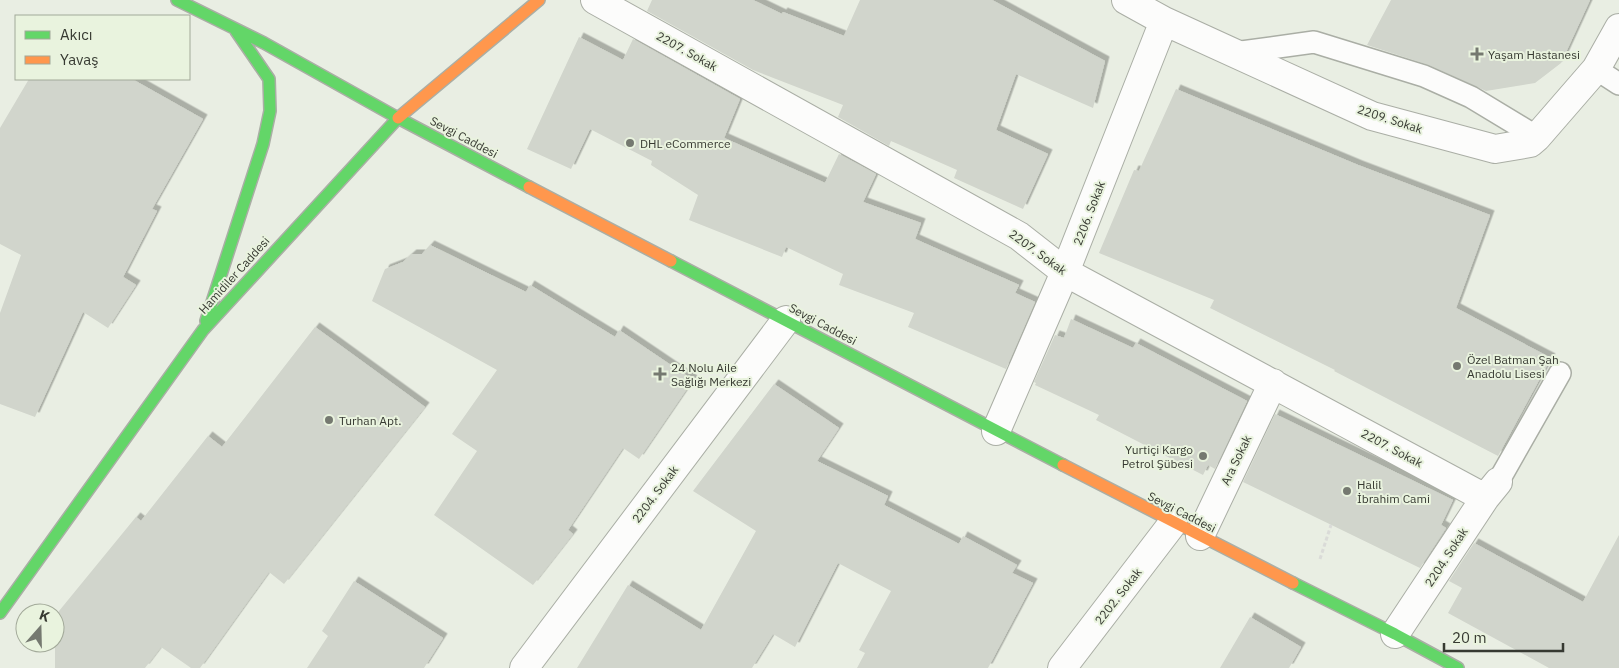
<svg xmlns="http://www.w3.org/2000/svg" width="1619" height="668" font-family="'IBM Plex Sans',sans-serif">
  <defs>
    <filter id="shadow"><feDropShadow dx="4.5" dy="-4.5" stdDeviation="0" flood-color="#0004"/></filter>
  </defs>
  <rect width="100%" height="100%" fill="#e9eee3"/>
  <!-- building -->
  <path fill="#d1d5cc" filter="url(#shadow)" d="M652 0H753L782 14 783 12 844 36 860 0H992L1105 61 1093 108 1016 74 996 130 1048 154 1023 209 954 178 957 170 891 141 889 146 838 117 843 105 753 70 647 11Z
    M1391 0H1590L1561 63 1535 83 1486 91 1429 65 1367 45Z
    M579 37 623 60 633 39 740 99 724 138 825 183 839 154 876 174 863 202 921 223 915 239 1019 285 1015 293 1035 302 1006 369 908 327 914 313 839 285 843 274 786 247 782 257 689 220 698 195 651 165 652 161 590 129 571 169 527 149Z
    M29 79H132L203 119 152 209 157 211 123 277 136 285 108 328 83 312 35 417 0 404V313L21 255 0 244V128Z
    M1176 89 1358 165 1490 215 1456 308 1551 358 1498 456 1334 371 1335 370 1210 308 1214 300 1099 253 1134 170 1139 171Z
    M430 245 526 292 530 285 615 337 619 330 693 380 639 459 623 448 568 530 573 534 533 585 434 515 477 451 452 434 497 370 372 301 385 269 403 262 412 254H422Z
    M1071 319 1133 348 1136 343 1247 401 1215 469 1208 465 1203 475 1096 420 1099 415 1035 385 1036 383 1034 382 1055 335 1064 338Z
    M315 327 425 407 284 584 269 572 200 668H191L161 647 145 668H55V616L136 517 141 521 208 436 222 447Z
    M774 384 839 428 817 461 888 496 884 505 959 544 963 536 1017 565 1012 573 1033 583 988 668H857L865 653 859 650 891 591 838 563 795 647 773 634 752 668H577L628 585 701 630 756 531 693 491Z
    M1275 414 1453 500 1441 525 1446 528 1420 568 1243 482Z
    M1619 535V668H1549L1448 613 1462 588 1449 581 1474 543 1583 602Z
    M354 581 443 638 424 668H307L328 636 322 631Z
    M1250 617 1301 647 1289 668H1220Z"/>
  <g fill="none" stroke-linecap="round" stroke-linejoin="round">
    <!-- lane casing -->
    <g stroke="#aaaea5" stroke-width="24">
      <path id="lane" d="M1234 53 1314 42 1424 76 1471 97 1537 137
        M1596 69 1619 84
        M1498 482 1560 373"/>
    </g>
    <!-- street casing -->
    <g stroke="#aaaea5" stroke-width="30">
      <path id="street" d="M595 0 1019 236 1065 272 1485 498
        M1126 0 1164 21 1372 116 1495 149 1530 143 1537 137 1596 69 1619 28
        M996 431 1065 272 1164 21
        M1200 536 1273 383
        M1395 634 1485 498 1498 482
        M524 668 786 320
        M1062 668 1173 523"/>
    </g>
    <!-- fast casing -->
    <g stroke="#aaaea5" stroke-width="14">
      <path id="fast" d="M177 0 264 43 398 118 529 187
        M671 261 1063 465
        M206 321 263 144 270 111 269 79 236 31
        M1293 583 1395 634 1458 668
        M0 613 203 330 398 118"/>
    </g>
    <!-- slow casing -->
    <g stroke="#aaaea5" stroke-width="14">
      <path id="slow" d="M398 118 539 0
        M529 187 671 261
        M1063 465 1293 583"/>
    </g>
    <!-- path -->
    <path stroke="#dadbd8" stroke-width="3" stroke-dasharray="4 2.5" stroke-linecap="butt" d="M1320 559 1331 525"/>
    <!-- lane -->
    <use href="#lane" stroke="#fcfcfb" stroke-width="21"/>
    <!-- street -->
    <use href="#street" stroke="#fcfcfb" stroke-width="28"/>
    <!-- fast -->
    <use href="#fast" stroke="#63d668" stroke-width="11"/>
    <!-- slow -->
    <use href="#slow" stroke="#ff974d" stroke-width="11"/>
  </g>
  <!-- markers -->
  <g fill="#757970" stroke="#e9f3de" stroke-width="2">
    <path d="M1474.5 46.5h5v5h5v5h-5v5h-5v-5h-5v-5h5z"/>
    <circle cx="630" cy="143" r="5"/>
    <circle cx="1457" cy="366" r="5"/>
    <path d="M657.5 366.5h5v5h5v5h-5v5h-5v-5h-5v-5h5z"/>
    <circle cx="329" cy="420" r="5"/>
    <circle cx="1203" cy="456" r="5"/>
    <circle cx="1347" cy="491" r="5"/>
  </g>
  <g text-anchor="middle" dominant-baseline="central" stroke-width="4" stroke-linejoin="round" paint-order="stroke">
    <!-- street labels -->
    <g font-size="12" fill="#373a32" stroke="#e9f3de">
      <text transform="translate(687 51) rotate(29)">2207. Sokak</text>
      <text transform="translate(1390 119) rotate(18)">2209. Sokak</text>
      <text transform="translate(464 137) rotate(28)">Sevgi Caddesi</text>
      <text transform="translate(1089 213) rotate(-69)">2206. Sokak</text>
      <text transform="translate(1038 252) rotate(36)">2207. Sokak</text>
      <text transform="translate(234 275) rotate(-48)">Hamidiler Caddesi</text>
      <text transform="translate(823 324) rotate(28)">Sevgi Caddesi</text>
      <text transform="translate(1392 448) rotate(28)">2207. Sokak</text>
      <text transform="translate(1236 460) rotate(-64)">Ara Sokak</text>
      <text transform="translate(655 494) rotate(-53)">2204. Sokak</text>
      <text transform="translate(1182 512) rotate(27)">Sevgi Caddesi</text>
      <text transform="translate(1446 557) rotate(-57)">2204. Sokak</text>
      <text transform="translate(1118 596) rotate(-52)">2202. Sokak</text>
    </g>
    <!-- poi labels -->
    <g font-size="12" fill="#373a32" stroke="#e9f3de" text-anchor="start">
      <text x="1488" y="54">Yaşam Hastanesi</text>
      <text x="640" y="143">DHL eCommerce</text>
      <text x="1467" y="359">Özel Batman Şah<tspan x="1467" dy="14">Anadolu Lisesi</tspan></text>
      <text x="671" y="367">24 Nolu Aile<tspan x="671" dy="14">Sağlığı Merkezi</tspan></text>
      <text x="339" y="420">Turhan Apt.</text>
      <text x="1193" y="449" text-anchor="end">Yurtiçi Kargo<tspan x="1193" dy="14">Petrol Şübesi</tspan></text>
      <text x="1357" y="484">Halil<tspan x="1357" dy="14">İbrahim Cami</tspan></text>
    </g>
  </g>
  <!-- legend -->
  <rect x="15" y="15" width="175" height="65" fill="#e9f3de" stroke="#a2a999"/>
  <rect x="25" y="31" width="25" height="8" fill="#63d668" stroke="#a2a999"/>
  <text x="60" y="40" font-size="15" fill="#373a32">Akıcı</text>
  <rect x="25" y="56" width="25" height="8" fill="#ff974d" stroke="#a2a999"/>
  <text x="60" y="65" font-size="15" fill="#373a32">Yavaş</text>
  <!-- north arrow -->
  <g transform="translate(40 628) rotate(20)"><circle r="24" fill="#e9f3de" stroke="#a2a999"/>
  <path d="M0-4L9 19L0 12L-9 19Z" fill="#757970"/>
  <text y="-8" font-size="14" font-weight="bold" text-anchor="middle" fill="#373a32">K</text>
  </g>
  <!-- scale -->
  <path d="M1444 643v8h119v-8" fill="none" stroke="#373a32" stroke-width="2.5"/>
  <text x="1452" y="643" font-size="15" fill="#373a32" stroke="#e9f3de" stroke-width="4" paint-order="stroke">20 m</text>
</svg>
